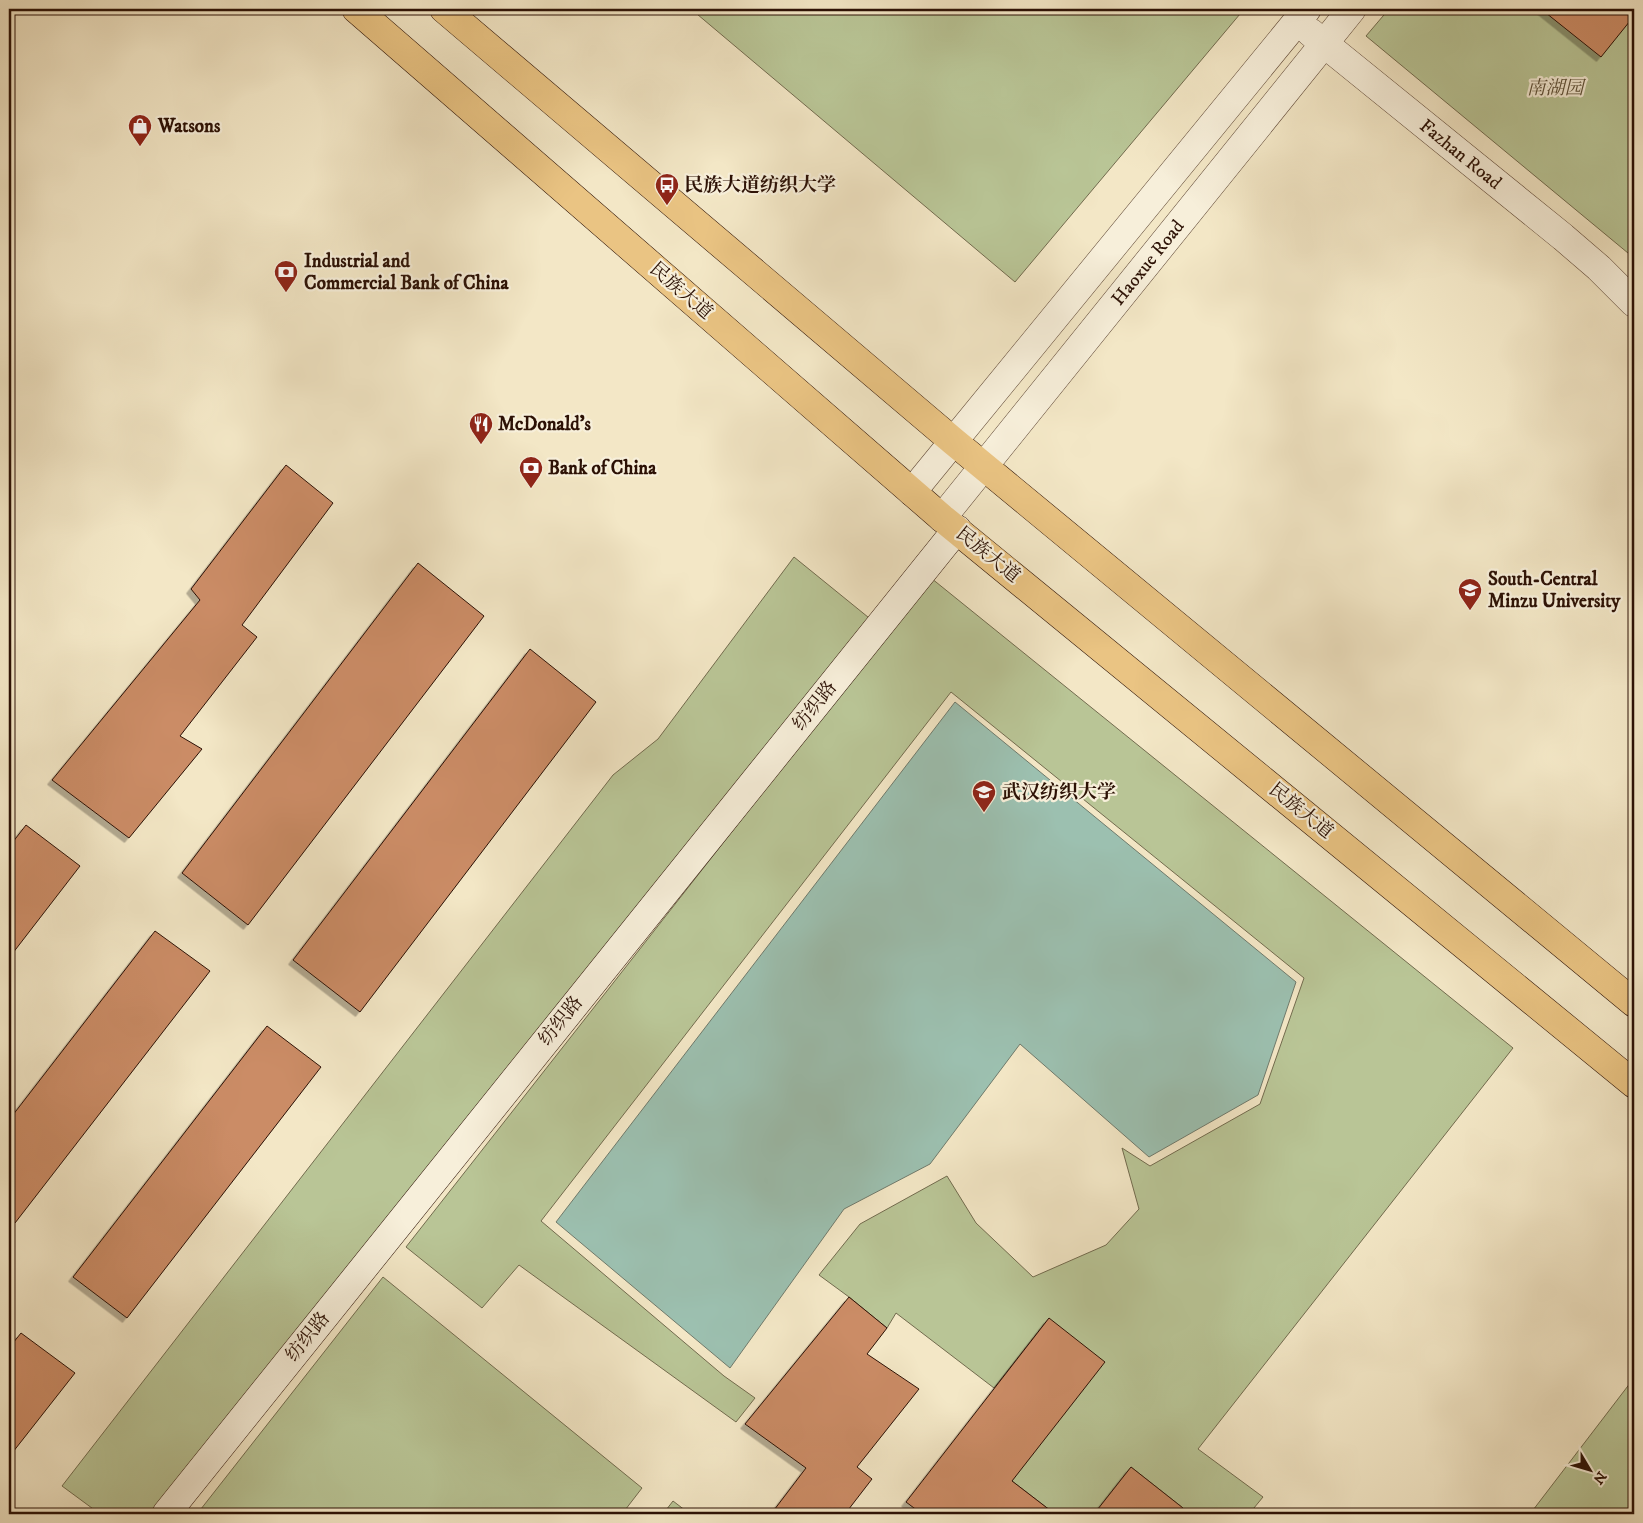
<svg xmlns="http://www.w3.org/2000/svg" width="1643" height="1523" font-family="'IM FELL DW Pica','Noto Serif SC',serif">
  <defs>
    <filter id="shadow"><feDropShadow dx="-4.5" dy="4.5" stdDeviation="0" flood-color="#0004"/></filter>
  </defs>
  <rect width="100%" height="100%" fill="#f3e7c6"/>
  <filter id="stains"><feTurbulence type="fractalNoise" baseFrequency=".004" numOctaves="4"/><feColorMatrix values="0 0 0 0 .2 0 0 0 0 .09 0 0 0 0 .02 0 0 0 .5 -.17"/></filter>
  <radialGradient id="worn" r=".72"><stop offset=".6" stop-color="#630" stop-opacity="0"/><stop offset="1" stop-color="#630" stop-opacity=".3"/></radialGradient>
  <!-- green -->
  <path fill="#b9c596" stroke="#726b4e" d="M691 9H1234L1240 14 1015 282Z
    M1389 9H1634V258L1366 36Z
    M794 557 879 626 166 1514H100L62 1486 613 775 658 739Z
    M931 578 1513 1048 1198 1449 1263 1497 1249 1514H1178L1183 1508 1131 1467 1094 1514H1055L1012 1481 1049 1318 994 1388 896 1313 887 1328 849 1297 819 1275 860 1224 947 1176 976 1223 1033 1277 1106 1245 1139 1209 1122 1148 1150 1166 1260 1104 1304 978 951 692 541 1221 724 1376 755 1398 736 1422 519 1265 482 1308 406 1247Z
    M383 1277 642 1488 622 1514H197Z
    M1634 1378V1514H1530Z
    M673 1501 690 1514H663Z"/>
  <!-- water -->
  <path fill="#9cc0b0" stroke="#6f7a6c" d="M955 702 1296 982 1258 1095 1149 1157 1020 1044 930 1164 844 1209 730 1368 556 1222Z"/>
  <!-- building -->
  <path fill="#cb8c66" stroke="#2c1105" filter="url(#shadow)" d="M1541 9H1634V16L1601 57Z
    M286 465 333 503 242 625 257 637 180 736 202 749 129 838 52 780 200 600 191 589Z
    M418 563 484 616 248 925 182 873Z
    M530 649 596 702 360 1012 293 960Z
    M26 825 80 866 9 958V847Z
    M155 931 210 971 15 1223 9 1218V1120Z
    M267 1026 321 1067 127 1318 73 1277Z
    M849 1297 887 1328 867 1354 919 1389 857 1467 872 1479 845 1514H771L806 1468 745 1424Z
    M1049 1318 1105 1362 1012 1481 1055 1514H922L906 1502Z
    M21 1333 75 1373 9 1457V1348Z
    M1131 1467 1183 1508 1178 1514H1094Z"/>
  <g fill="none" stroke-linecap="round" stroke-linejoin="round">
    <!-- street casing -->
    <g stroke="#5e4635" stroke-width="29">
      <g id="street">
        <path id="s1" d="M1310 32 1563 237 1599 268 1634 303"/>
        <path d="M912 492 1307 9"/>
        <path id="s2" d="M942 518 1352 9"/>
      </g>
    </g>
    <!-- secondary casing -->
    <g stroke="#2c1105" stroke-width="29">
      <path id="secondary" d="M166 1514 957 529"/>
    </g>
    <!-- primary casing -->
    <g stroke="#2c1105" stroke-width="29">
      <path id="primary" d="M356 9 942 518 1634 1084
        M444 9 953 441 1634 1003"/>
    </g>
    <!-- street -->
    <use href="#street" stroke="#f7efda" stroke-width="28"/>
    <!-- secondary -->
    <use href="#secondary" stroke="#f7efda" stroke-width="28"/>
    <!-- primary -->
    <use href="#primary" stroke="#eac483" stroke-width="28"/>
  </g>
  <!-- icons -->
  <defs>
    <g id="shop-pin" transform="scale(1.25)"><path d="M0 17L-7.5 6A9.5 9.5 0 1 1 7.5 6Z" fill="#8f2418" stroke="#f7efda"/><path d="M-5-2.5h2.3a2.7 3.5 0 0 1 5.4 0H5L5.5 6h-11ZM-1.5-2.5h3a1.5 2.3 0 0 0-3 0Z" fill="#fff"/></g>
    <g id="bus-pin" transform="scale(1.25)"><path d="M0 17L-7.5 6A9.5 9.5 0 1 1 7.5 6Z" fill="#8f2418" stroke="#f7efda"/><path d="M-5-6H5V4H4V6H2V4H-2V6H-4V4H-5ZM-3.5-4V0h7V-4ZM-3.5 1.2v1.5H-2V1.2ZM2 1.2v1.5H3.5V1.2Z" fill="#fff"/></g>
    <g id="bank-pin" transform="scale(1.25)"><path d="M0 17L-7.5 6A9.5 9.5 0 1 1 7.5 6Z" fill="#8f2418" stroke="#f7efda"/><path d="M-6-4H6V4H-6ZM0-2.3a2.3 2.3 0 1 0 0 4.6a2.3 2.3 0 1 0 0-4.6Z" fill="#fff"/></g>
    <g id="restaurant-pin" transform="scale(1.25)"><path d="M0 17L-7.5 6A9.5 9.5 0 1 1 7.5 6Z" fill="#8f2418" stroke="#f7efda"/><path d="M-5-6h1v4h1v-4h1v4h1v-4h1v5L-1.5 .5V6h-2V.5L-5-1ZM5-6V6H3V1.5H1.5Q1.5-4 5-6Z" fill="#fff"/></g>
    <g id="university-pin" transform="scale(1.25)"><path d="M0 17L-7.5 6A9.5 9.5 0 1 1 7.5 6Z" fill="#8f2418" stroke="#f7efda"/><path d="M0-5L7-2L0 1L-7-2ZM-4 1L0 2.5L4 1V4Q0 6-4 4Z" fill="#fff"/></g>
  </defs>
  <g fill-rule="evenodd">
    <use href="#shop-pin" x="140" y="126"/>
    <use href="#bus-pin" x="667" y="185"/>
    <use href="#bank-pin" x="286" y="272"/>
    <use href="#restaurant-pin" x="481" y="424"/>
    <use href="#bank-pin" x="531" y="468"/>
    <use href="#university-pin" x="1470" y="590"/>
    <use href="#university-pin" x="984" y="792"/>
  </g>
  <g text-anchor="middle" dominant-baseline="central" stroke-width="4.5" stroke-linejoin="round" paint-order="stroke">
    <!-- park labels -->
    <g font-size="19" font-style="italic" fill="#5d5038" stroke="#f7efda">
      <text x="1555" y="88">南湖园</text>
    </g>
    <!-- poi labels -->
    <g font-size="19" font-weight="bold" fill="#2c1105" stroke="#f7efda" text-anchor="start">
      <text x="158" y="126">Watsons</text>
      <text x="684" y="185">民族大道纺织大学</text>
      <text x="304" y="261">Industrial and<tspan x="304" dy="22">Commercial Bank of China</tspan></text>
      <text x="498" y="424">McDonald's</text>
      <text x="548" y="468">Bank of China</text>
      <text x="1488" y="579">South-Central<tspan x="1488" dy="22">Minzu University</tspan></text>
      <text x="1002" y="792">武汉纺织大学</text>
    </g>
    <!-- street labels -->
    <g font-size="19" fill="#2c1105" stroke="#f7efda">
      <text stroke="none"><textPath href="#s1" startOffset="194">Fazhan Road</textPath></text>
      <text stroke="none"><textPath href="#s2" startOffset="328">Haoxue Road</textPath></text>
      <text transform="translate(681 291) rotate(41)">民族大道</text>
      <text transform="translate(988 555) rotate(39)">民族大道</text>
      <text transform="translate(815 706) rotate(-51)">纺织路</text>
      <text transform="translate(1301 811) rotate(39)">民族大道</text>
      <text transform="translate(561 1021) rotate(-51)">纺织路</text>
      <text transform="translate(308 1337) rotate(-51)">纺织路</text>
    </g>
  </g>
  <!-- margin -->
  <rect width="1643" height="1523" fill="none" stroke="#f3e7c6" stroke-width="30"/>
  <rect x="10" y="10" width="1623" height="1503" fill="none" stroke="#2c1105" stroke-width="2.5"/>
  <rect x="15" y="15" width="1613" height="1493" fill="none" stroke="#2c1105"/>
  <!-- north arrow -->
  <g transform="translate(1590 1470) rotate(128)" stroke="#f7efda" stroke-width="4" paint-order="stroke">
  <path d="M0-4L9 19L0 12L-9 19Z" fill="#2c1105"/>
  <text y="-8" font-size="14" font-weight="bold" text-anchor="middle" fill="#2c1105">N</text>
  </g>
  <rect width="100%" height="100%" filter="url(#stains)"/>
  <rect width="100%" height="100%" fill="url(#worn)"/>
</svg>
